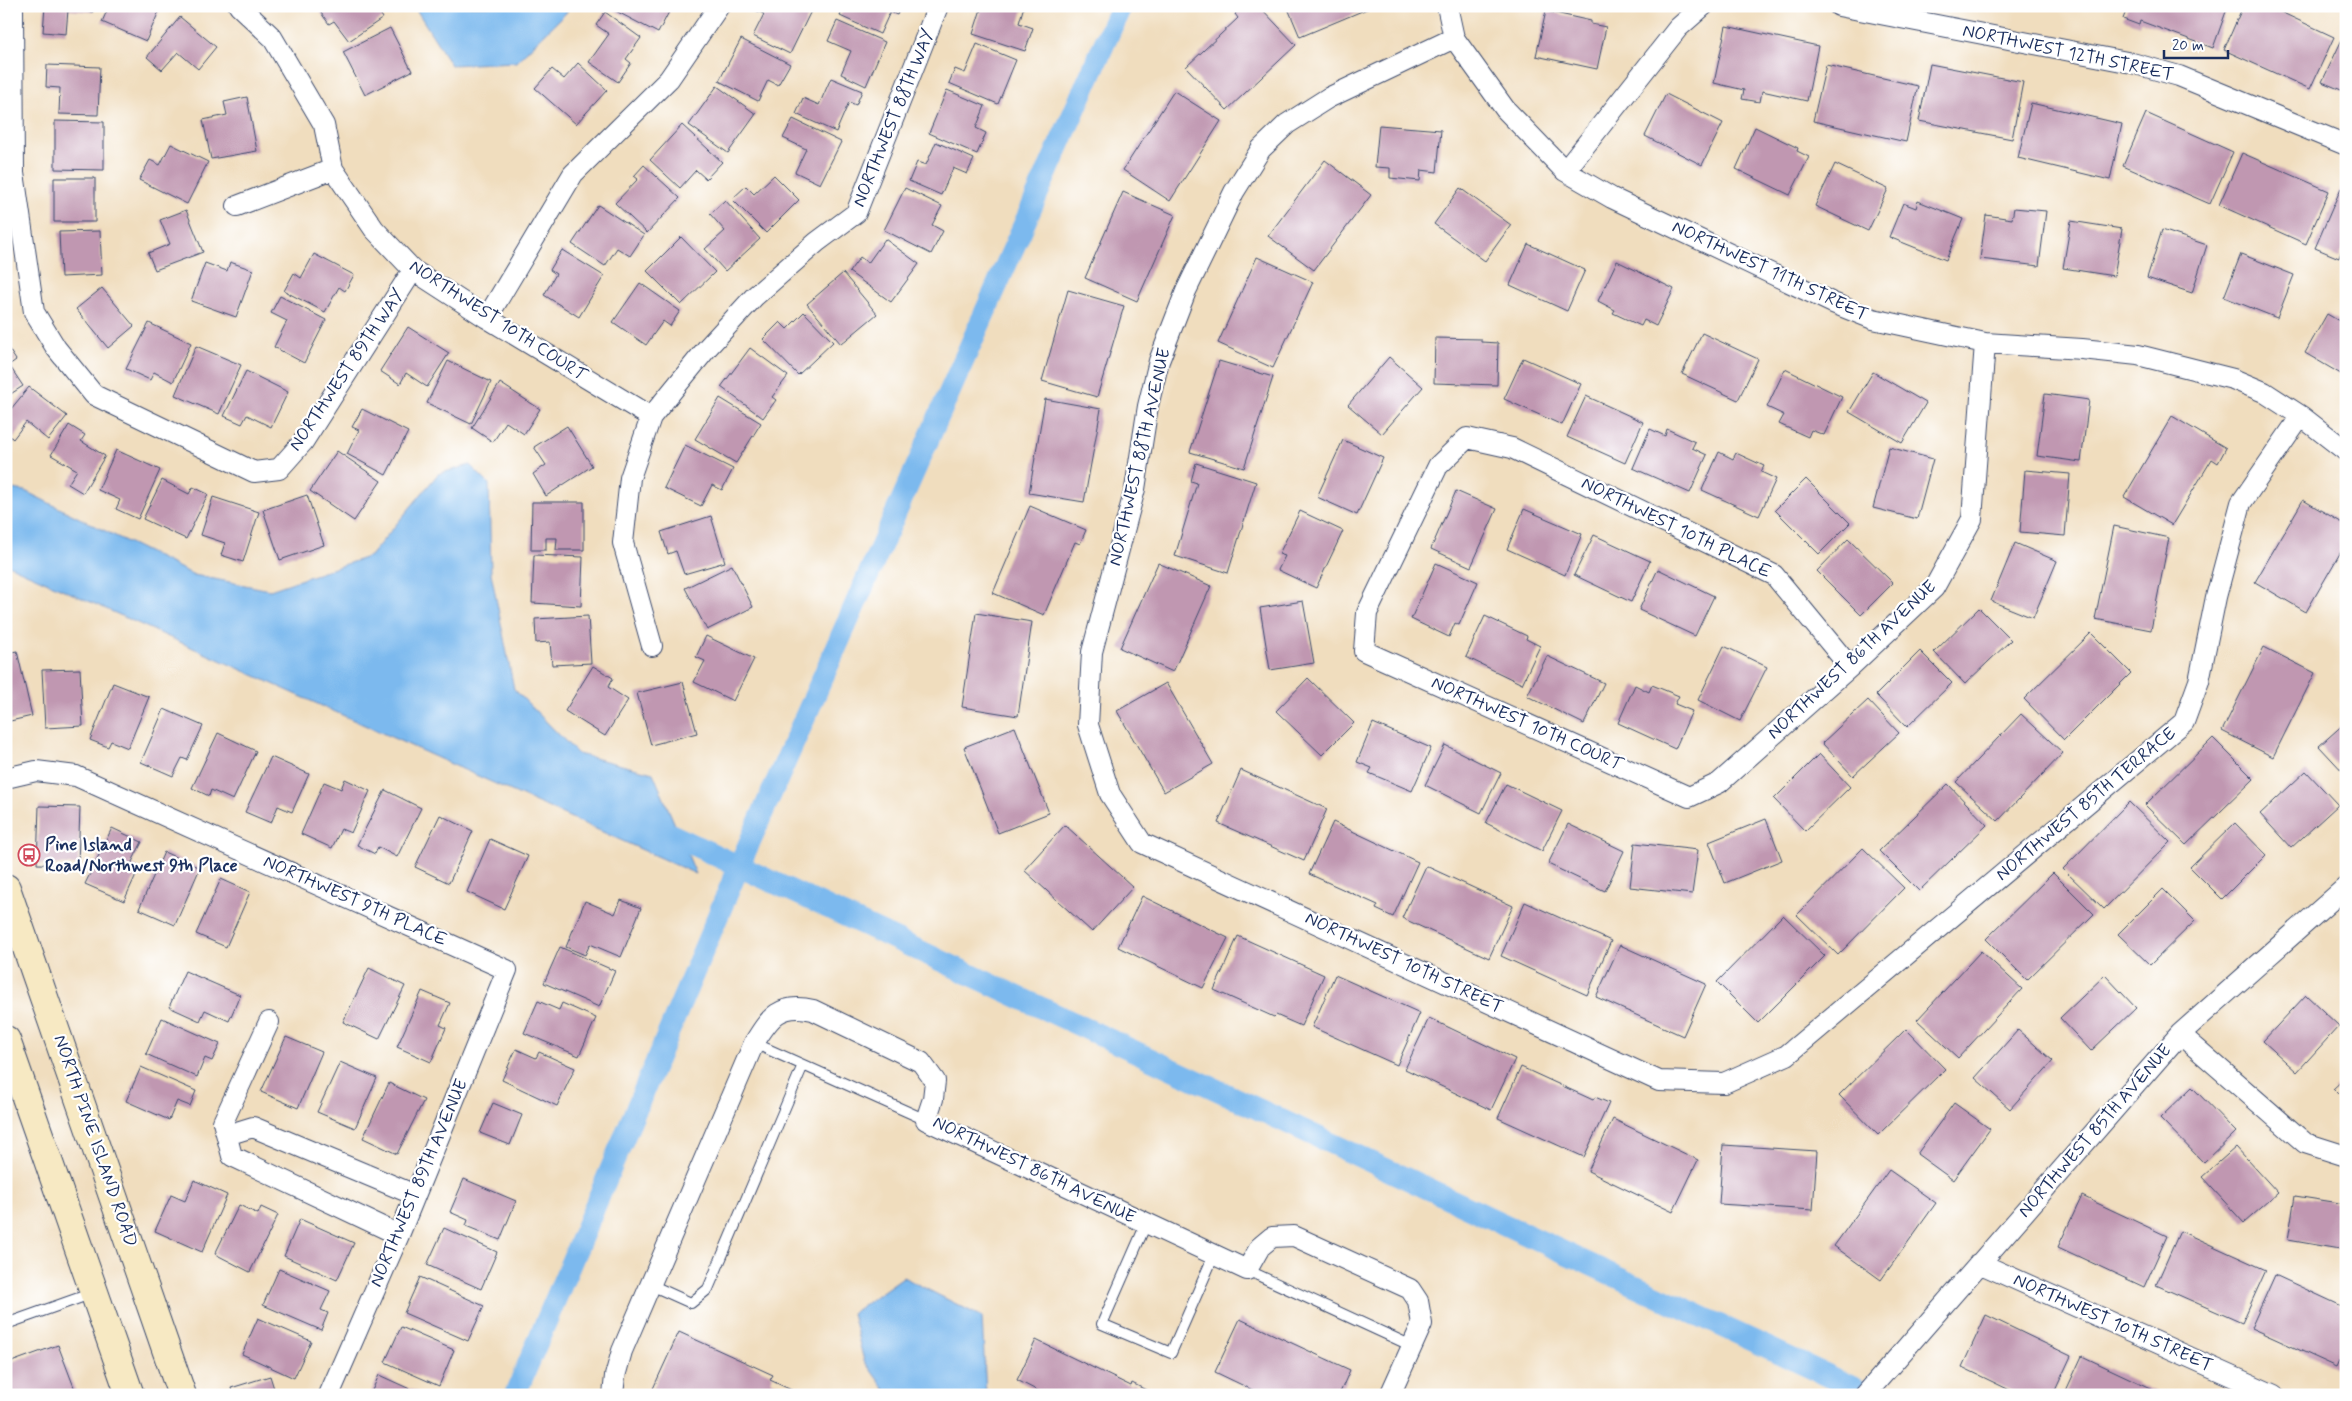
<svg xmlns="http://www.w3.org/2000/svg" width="2352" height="1401" font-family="Mynerve,sans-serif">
  <rect width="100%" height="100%" fill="#fff"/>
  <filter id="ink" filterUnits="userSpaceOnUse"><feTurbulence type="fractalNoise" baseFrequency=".02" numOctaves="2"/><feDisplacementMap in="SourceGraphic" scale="10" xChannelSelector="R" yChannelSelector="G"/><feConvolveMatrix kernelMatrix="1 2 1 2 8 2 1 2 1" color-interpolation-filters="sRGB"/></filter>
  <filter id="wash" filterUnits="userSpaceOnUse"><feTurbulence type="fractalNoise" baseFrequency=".0096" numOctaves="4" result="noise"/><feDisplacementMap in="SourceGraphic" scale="20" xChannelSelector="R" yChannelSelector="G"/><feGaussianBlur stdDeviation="1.12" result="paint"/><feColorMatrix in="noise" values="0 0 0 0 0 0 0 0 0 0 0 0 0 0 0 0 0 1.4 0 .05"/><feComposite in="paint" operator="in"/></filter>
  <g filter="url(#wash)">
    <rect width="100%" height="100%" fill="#f0ddbe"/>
    <!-- water -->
    <path fill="#7bb9ee" stroke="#4b74a6" d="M414 6H570L566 13 516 62 451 65Z
      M470 465 489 484 491 573 514 689 578 754 653 773 696 874 6 564V488L25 491 194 575 270 590 370 556 438 474Z
      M903 1277 982 1317 986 1395H889L864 1361 852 1313Z"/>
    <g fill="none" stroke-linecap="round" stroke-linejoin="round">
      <!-- canal -->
      <path stroke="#7bb9ee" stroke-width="22" d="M653 826 1869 1395
        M515 1395 739 866 1121 6"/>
    </g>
    <g id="blocks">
      <!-- building -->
      <path fill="#c097b1" d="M45 6H93V12L68 10 66 34 43 32Z
        M109 6H153L160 9 146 41 102 22Z
        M316 6H375L383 18 349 41 334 21 329 24Z
        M611 6H672L658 33 610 8Z
        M757 6H801L811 11 790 54 753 36 764 14 755 10Z
        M844 6H901L897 15 890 12 880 34 840 16Z
        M982 6H1024L1019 23 1033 28 1025 51 973 34Z
        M1243 6H1259L1296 45 1227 110 1186 67 1238 18 1235 14Z
        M1287 6H1374L1300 37Z
        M2128 6H2228L2213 48 2140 21 2139 25 2123 19Z
        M2243 6H2268L2334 37 2310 89 2224 50Z
        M1546 11 1591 21V24L1606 27 1597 69 1536 56Z
        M605 12 641 38 626 59 631 63 618 82 589 62 609 34 596 25Z
        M180 17 216 47 198 69 178 52 162 70 147 57Z
        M837 21 885 42 866 86 841 74 851 51 828 41Z
        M1726 26 1818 46 1807 101 1762 91 1760 102 1742 99 1744 90 1714 83Z
        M390 28 412 71 365 95 343 52Z
        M2346 31V92L2322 82Z
        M741 39 790 64 778 85 768 80 758 101 719 81Z
        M977 44 1016 60 998 104 949 83 955 69 965 73Z
        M578 63 607 90 576 124 535 88 552 69 564 79Z
        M1930 64 2023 82 2012 139 1919 121Z
        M47 65 100 67 98 115 59 114 60 88 46 87Z
        M1826 65 1918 86 1906 142 1813 121Z
        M831 78 862 91 856 105 849 102 836 132 796 114 803 98 819 105Z
        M717 86 756 114 728 153 689 125Z
        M947 90 985 106 976 128 986 133 977 154 929 133Z
        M1174 91 1221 121 1170 201 1123 170Z
        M1666 94 1723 123 1702 165 1645 136Z
        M247 97 257 151 211 159 203 120 227 115 224 102Z
        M2031 103 2122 124 2110 180 2018 158Z
        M2146 113 2233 152 2210 204 2123 166Z
        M793 119 841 142 820 184 795 172 806 149 783 138Z
        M55 121 104 122V170L55 169Z
        M682 125 722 162 706 179 696 170 680 188 650 160Z
        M1379 125 1441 130 1437 172 1421 170 1420 181 1390 178V168L1375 167Z
        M1755 127 1798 148 1797 151 1809 157 1790 195 1736 169Z
        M936 142 974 159 967 174 953 168 941 195 909 181 917 162 926 165Z
        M171 144 208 162 187 204 139 180 150 160 160 165Z
        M2242 153 2329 191 2306 244 2219 205Z
        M1325 160 1371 195 1314 270 1268 236Z
        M1835 164 1888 189 1868 231 1815 206Z
        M644 165 680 198 647 233 615 203 638 179 634 176Z
        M774 175 799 200 766 233 732 199 746 186 754 194Z
        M54 178H95V222H54Z
        M905 188 942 206 932 225 943 231 931 254 884 230Z
        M1460 188 1511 225 1485 261 1434 224Z
        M2341 188 2346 190V251L2342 249 2339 258 2315 248Z
        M1123 192 1175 215 1137 301 1085 278Z
        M725 200 760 239 725 271 705 249 725 231 710 214Z
        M1918 201 1963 219 1946 260 1889 237 1903 203 1916 208Z
        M598 205 644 235 630 256 617 248 605 266 572 244Z
        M2014 208 2046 211 2039 266 1980 259 1986 215 2012 219Z
        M186 210 203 252 155 270 148 253 170 244 160 220Z
        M2071 221 2122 229 2114 276 2063 268Z
        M2162 230 2207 245 2192 293 2147 278Z
        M100 231 102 275 61 277 59 232Z
        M681 237 715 272 681 305 647 271Z
        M885 239 919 264 891 302 849 272 860 257 868 263Z
        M1528 244 1585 270 1567 311 1510 285Z
        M562 250 604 276 579 317 544 295 556 274 550 270Z
        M314 254 354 275 345 291 339 287 325 312 284 291 294 273 301 278Z
        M2241 254 2294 275 2277 318 2224 297Z
        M1257 257 1313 282 1273 368 1218 343Z
        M1617 261 1674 289 1656 326 1644 320 1641 326 1613 313 1615 310 1598 301Z
        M230 262 253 270 236 317 191 301 205 263 227 271Z
        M843 273 877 314 841 344 807 304Z
        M640 283 680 311 670 326 663 321 646 345 613 322Z
        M102 288 134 326 108 348 76 309Z
        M1068 290 1124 306 1097 397 1042 381Z
        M280 296 326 320 304 363 274 347 287 321 271 313Z
        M804 312 833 342 798 375 763 339 780 322 787 329Z
        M2327 314 2346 325V377L2305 353Z
        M149 323 191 343 173 382 154 372 150 380 126 369Z
        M408 327 449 353 427 387 406 373 400 384 380 371Z
        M1702 333 1758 359 1738 400 1682 374Z
        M1435 338 1481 339V342L1498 343 1497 385 1434 383Z
        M6 345 16 360 9 365 23 386 6 397Z
        M196 346 241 365 219 414 175 395Z
        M750 348 788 376 772 397 776 400 763 418 721 387Z
        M1389 357 1423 387 1382 434 1348 405Z
        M1523 358 1581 384 1562 425 1504 399Z
        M448 361 491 382 471 424 427 403Z
        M1219 361 1273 377 1244 468 1190 452Z
        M1785 369 1842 397 1824 435 1811 430 1808 437 1779 424 1784 415 1767 407Z
        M246 371 288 392 271 427 247 415 242 424 224 416Z
        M1873 372 1926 403 1902 443 1849 412Z
        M500 383 540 409 524 434 506 422 493 442 472 428Z
        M29 387 67 416 48 440 26 422 13 439 6 433V415Z
        M2045 394 2089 400 2081 462 2037 456Z
        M1586 396 1643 422 1625 463 1567 437Z
        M720 398 761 423 736 463 695 439Z
        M1045 399 1101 409 1084 502 1029 493Z
        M362 409 408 432 386 475 347 454 359 430 352 427Z
        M2172 416 2226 448 2218 463 2212 459 2172 525 2124 497Z
        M69 425 85 435 81 441 105 456 83 493 68 484 77 470 51 455Z
        M567 426 592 466 546 496 533 474 546 465 534 447Z
        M1650 429 1665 436 1667 429 1695 442 1692 448 1707 455 1690 493 1633 468Z
        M1343 440 1383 458 1357 515 1317 497Z
        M685 445 733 469 722 490 712 485 701 506 664 488Z
        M1889 447 1933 459 1917 519 1873 508Z
        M116 450 160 470 138 519 116 509 120 500 98 490Z
        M337 451 381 481 354 521 310 491Z
        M1719 452 1733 459 1736 453 1764 466 1761 472 1776 479 1759 516 1702 490Z
        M1196 463 1256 482 1228 573 1175 556 1197 483 1191 481Z
        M2025 470 2070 474 2065 536 2020 532Z
        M1806 479 1850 523 1819 554 1775 510Z
        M162 480 189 494 193 487 208 494 186 539 143 519Z
        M1456 491 1497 509 1471 567 1431 549Z
        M307 495 324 545 280 560 263 510Z
        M213 497 259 512 243 562 221 555 225 543 201 535Z
        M2303 500 2346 525V543L2306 612 2255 582Z
        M532 502H584V550H556L557 538H546V550H531Z
        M1030 506 1086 530 1080 544 1075 542 1044 615 993 593Z
        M1524 509 1582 534 1565 575 1507 549Z
        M1300 511 1343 531 1316 588 1278 570 1285 556 1279 554Z
        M711 516 725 562 684 574 676 551 668 554 661 532Z
        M2114 526 2169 538 2151 630 2095 619Z
        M1594 535 1650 561 1631 602 1574 575Z
        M1848 539 1893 583 1861 615 1817 571Z
        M2015 543 2057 561 2033 618 1991 601Z
        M534 555 583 557 581 606 532 603Z
        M1158 563 1211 586 1173 672 1120 648Z
        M1436 563 1478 582 1459 625 1455 623 1449 637 1411 619Z
        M732 565 753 607 707 630 685 588Z
        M1658 569 1714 596 1695 636 1639 610Z
        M1303 601 1314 663 1270 670 1260 608Z
        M1979 608 2011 640 1965 684 1934 652Z
        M976 613 1032 622 1018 716 962 707Z
        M588 616 591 663 552 665 550 642 536 643 535 619Z
        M1485 616 1527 636 1526 639 1540 646 1522 684 1466 657Z
        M2091 633 2131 673 2064 740 2024 699Z
        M706 636 754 659 733 701 694 682 705 661 696 657Z
        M1724 646 1767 667 1740 721 1698 700Z
        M2264 647 2315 673 2273 757 2222 731Z
        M17 651 32 716 6 722V653Z
        M1920 651 1952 683 1907 727 1876 695Z
        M1547 656 1604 683 1584 724 1527 696Z
        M593 666 613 678 608 687 628 700 605 736 565 711Z
        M80 669 83 726 45 728 42 670Z
        M1308 678 1354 723 1322 755 1276 711Z
        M683 682 697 733 651 745 637 693Z
        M113 683 149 697 128 748 111 741 108 747 90 740Z
        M1166 683 1213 764 1164 792 1117 711Z
        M1635 685 1649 692 1652 685 1679 696 1675 704 1692 711 1675 749 1618 723Z
        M1868 700 1899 733 1853 776 1822 743Z
        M164 709 203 726 187 760 182 758 173 776 141 762Z
        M2021 714 2063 753 1998 821 1956 782Z
        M2346 722V775L2319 746Z
        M1373 723 1431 748 1412 791 1369 773 1372 768 1357 762Z
        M1015 727 1049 813 998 833 964 747Z
        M218 733 256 751 233 800 211 790 209 796 192 788Z
        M2213 738 2254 779 2186 845 2145 805Z
        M1445 745 1501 773 1481 813 1425 785Z
        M1819 754 1850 787 1805 831 1774 799Z
        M271 757 309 774 292 812 278 806 271 823 245 812Z
        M1241 770 1327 809 1304 861 1218 823Z
        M2306 771 2338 805 2291 848 2260 814Z
        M345 779 370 791 351 833 341 829 332 848 301 834 324 782 341 789Z
        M1506 784 1562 811 1542 851 1486 823Z
        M1948 784 1987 825 1919 891 1879 851Z
        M385 790 421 808 397 857 378 847 375 854 357 845Z
        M2129 802 2170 842 2104 909 2063 869Z
        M39 806 80 807 78 865 37 864Z
        M440 815 473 831 449 883 415 867Z
        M1766 819 1782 860 1725 883 1709 842Z
        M1333 822 1418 862 1393 917 1376 909 1378 905 1309 874Z
        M2235 823 2266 855 2222 899 2190 867Z
        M1568 824 1624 851 1605 891 1548 864Z
        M1065 825 1133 887 1092 932 1024 870Z
        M112 828 142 842 131 864 139 868 124 901 85 884Z
        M490 839 528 856 504 909 467 892Z
        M1635 843 1698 850 1692 894 1630 887Z
        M1863 848 1904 888 1838 955 1797 915Z
        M164 852 200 868 175 925 139 909Z
        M1426 866 1513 906 1489 958 1402 918Z
        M2053 873 2094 914 2027 980 1986 939Z
        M221 879 250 892 226 947 196 934Z
        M2163 889 2195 921 2150 965 2118 934Z
        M1142 896 1228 938 1203 988 1118 947Z
        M621 900 641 908 621 957 590 944 585 955 566 947 585 901 615 914Z
        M1525 902 1611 941 1587 995 1501 956Z
        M1783 915 1825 956 1758 1023 1717 982Z
        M1238 936 1324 975 1301 1026 1276 1015 1274 1017 1214 990Z
        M1620 945 1706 984 1683 1036 1596 997Z
        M560 947 615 971 599 1007 544 983Z
        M1981 951 2022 989 1958 1058 1917 1020Z
        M369 968 405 986 379 1039 343 1022Z
        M185 971 240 995 229 1021 205 1010 200 1021 169 1007Z
        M1335 975 1420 1013 1397 1065 1312 1027Z
        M2105 975 2136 1008 2091 1051 2060 1018Z
        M422 991 450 1003 440 1025 446 1028 431 1062 397 1047Z
        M2306 995 2339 1026 2297 1072 2263 1041Z
        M538 1001 559 1010 562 1003 596 1018 579 1056 524 1033Z
        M162 1018 220 1044 212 1061 205 1058 197 1077 146 1054Z
        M1429 1018 1515 1059 1491 1110 1405 1069Z
        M1906 1029 1945 1069 1878 1135 1839 1095Z
        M2018 1030 2053 1061 2010 1109 1975 1078Z
        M286 1037 322 1052 298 1108 261 1092Z
        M516 1049 536 1058 539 1052 575 1068 557 1106 502 1080Z
        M340 1062 377 1078 355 1128 317 1112Z
        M141 1067 196 1091 190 1106 177 1101 169 1120 126 1101Z
        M1521 1067 1593 1100 1595 1097 1609 1103 1584 1157 1498 1118Z
        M2346 1077V1102L2333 1089Z
        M389 1083 424 1100 397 1154 363 1138Z
        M2192 1087 2236 1132 2204 1163 2160 1118Z
        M493 1103 522 1115 510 1145 480 1133Z
        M1954 1103 1990 1129 1953 1180 1917 1154Z
        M1613 1119 1698 1160 1673 1212 1588 1171Z
        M1723 1145 1817 1151 1813 1210 1719 1204Z
        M2236 1147 2278 1193 2244 1223 2202 1177Z
        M1889 1170 1936 1203 1881 1280 1834 1246Z
        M464 1179 516 1201 500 1240 466 1226 468 1220 450 1212Z
        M194 1180 227 1195 202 1252 155 1231 171 1195 185 1201Z
        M2082 1196 2167 1236 2144 1287 2058 1247Z
        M2295 1196 2346 1204V1250L2288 1240Z
        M239 1205 258 1214 261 1207 278 1215 250 1272 215 1254Z
        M300 1219 354 1243 337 1280 284 1256Z
        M444 1228 497 1252 481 1289 427 1265Z
        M2180 1231 2266 1270 2242 1323 2156 1285Z
        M279 1269 330 1291 321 1310 328 1313 321 1330 263 1305Z
        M2275 1275 2346 1308V1347L2337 1367 2251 1328Z
        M420 1277 484 1306 468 1341 404 1313Z
        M1986 1315 2071 1356 2053 1395H2020L1962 1367Z
        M258 1318 311 1341 294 1378 242 1354Z
        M1240 1319 1350 1370 1339 1395H1263L1215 1372Z
        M401 1327 454 1350 439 1386 385 1362Z
        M679 1332 773 1375 770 1380 802 1395 651 1393Z
        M1036 1340 1131 1386 1132 1383 1156 1395H1046L1017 1380Z
        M58 1345 77 1395H6V1364Z
        M2082 1356 2165 1395H2064Z
        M379 1375 423 1395H370Z
        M270 1376 276 1395H233L231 1388Z"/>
    </g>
  </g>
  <g filter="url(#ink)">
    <use href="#blocks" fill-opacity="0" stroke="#3b496c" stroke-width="1"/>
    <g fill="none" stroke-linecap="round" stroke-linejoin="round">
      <!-- service casing -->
      <g stroke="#3b496c" stroke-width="12">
        <path id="service" d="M754 1043 926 1120
          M1146 1224 1102 1324 1171 1353 1214 1255
          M1247 1270 1412 1346
          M651 1285 691 1303 708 1289 803 1065
          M6 1324 93 1293"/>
      </g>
      <!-- minor casing -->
      <g stroke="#3b496c" stroke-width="22">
        <path id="minor" d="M13 6 14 173 34 312 56 348 94 395 254 472 279 469 303 442 413 270
          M239 6 272 37 324 125 333 169 374 229 413 270 487 318 651 417
          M1447 6 1454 38 1505 109 1565 171 1612 198 1833 303 1873 319 1985 343 2082 349 2138 355 2233 379 2264 392 2301 416 2346 451
          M1839 6 2132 63 2179 76 2346 145
          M1454 38 1328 98 1287 124 1261 149 1234 192 1186 291 1159 361 1148 406 1135 489 1092 652 1088 725 1110 794 1142 843 1659 1081 1724 1083 1787 1055 2184 722 2199 681 2216 597 2241 503 2301 416
          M1565 171 1678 28 1703 6
          M237 206 333 169
          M487 318 573 174 669 79 719 6
          M652 646 623 543 630 478 651 417 708 347 754 297 817 242 856 213 938 6
          M1850 667 1774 575 1512 448 1467 438 1438 466 1367 613 1364 651 1689 797 1719 783 1850 667 1934 588 1972 519 1985 343
          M6 778 36 771 76 776 507 970 399 1235 329 1395
          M269 1022 223 1122 232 1156 399 1235
          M2180 1034 2305 1143 2346 1156
          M227 1135 253 1127 415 1195
          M1979 1263 2274 1395
          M613 1395 615 1376 622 1351 754 1043C770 1017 780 1002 813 1010L921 1062 935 1081 933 1099 926 1120 1247 1270 1260 1247 1272 1237 1294 1236 1410 1289 1418 1301 1422 1324 1390 1395
          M1865 1395 2180 1034 2346 887"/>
      </g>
      <!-- secondary casing -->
      <g stroke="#3b496c" stroke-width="30">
        <path id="secondary" d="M6 888 182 1395
          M6 1040 130 1395"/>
      </g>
      <!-- service -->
      <use href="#service" stroke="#fff" stroke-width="10"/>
      <!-- minor -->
      <use href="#minor" stroke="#fff" stroke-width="20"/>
      <!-- secondary -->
      <use href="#secondary" stroke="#f7e9c3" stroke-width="28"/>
    </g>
  </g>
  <!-- icons -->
  <defs>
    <g id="bus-ring" transform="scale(1.125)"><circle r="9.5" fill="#fff" stroke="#d1495b" stroke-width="1.5"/><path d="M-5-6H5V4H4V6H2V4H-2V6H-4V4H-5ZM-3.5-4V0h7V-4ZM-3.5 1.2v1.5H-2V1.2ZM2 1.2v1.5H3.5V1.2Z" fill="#d1495b"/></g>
  </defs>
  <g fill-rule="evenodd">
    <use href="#bus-ring" x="29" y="855"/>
  </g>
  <g text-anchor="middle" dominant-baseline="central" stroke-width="4.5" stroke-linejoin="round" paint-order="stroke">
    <!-- street labels -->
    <g font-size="18" fill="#1b2f5e" stroke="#fff">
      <text transform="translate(2068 53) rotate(12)">NORTHWEST 12TH STREET</text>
      <text transform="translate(894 118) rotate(-68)">NORTHWEST 88TH WAY</text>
      <text transform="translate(1770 271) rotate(25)">NORTHWEST 11TH STREET</text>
      <text transform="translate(498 321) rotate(33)">NORTHWEST 10TH COURT</text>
      <text transform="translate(347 370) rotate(-56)">NORTHWEST 89TH WAY</text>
      <text transform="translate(1140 457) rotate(-77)">NORTHWEST 88TH AVENUE</text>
      <text transform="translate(1676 528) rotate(26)">NORTHWEST 10TH PLACE</text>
      <text transform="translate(1852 660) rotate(-43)">NORTHWEST 86TH AVENUE</text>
      <text transform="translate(1527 724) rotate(24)">NORTHWEST 10TH COURT</text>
      <text transform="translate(2086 804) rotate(-40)">NORTHWEST 85TH TERRACE</text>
      <text transform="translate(355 901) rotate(24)">NORTHWEST 9TH PLACE</text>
      <text transform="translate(1404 963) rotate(25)">NORTHWEST 10TH STREET</text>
      <text transform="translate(2095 1131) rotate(-49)">NORTHWEST 85TH AVENUE</text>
      <text transform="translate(95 1141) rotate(71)">NORTH PINE ISLAND ROAD</text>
      <text transform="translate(1034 1170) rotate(26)">NORTHWEST 86TH AVENUE</text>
      <text transform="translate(419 1183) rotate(-67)">NORTHWEST 89TH AVENUE</text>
      <text transform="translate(2113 1323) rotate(24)">NORTHWEST 10TH STREET</text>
    </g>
    <!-- poi labels -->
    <g font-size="18" font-weight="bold" fill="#1b2f5e" stroke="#fff" text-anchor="start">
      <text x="45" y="845">Pine Island<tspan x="45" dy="21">Road/Northwest 9th Place</tspan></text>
    </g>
  </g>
  <!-- margin -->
  <rect width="2352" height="1401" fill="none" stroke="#fff" stroke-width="25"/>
  <!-- scale -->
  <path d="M2164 50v8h64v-8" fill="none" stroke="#1b2f5e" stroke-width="2.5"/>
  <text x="2172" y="50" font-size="15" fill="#1b2f5e" stroke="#ffffff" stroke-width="4" paint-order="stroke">20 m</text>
</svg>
